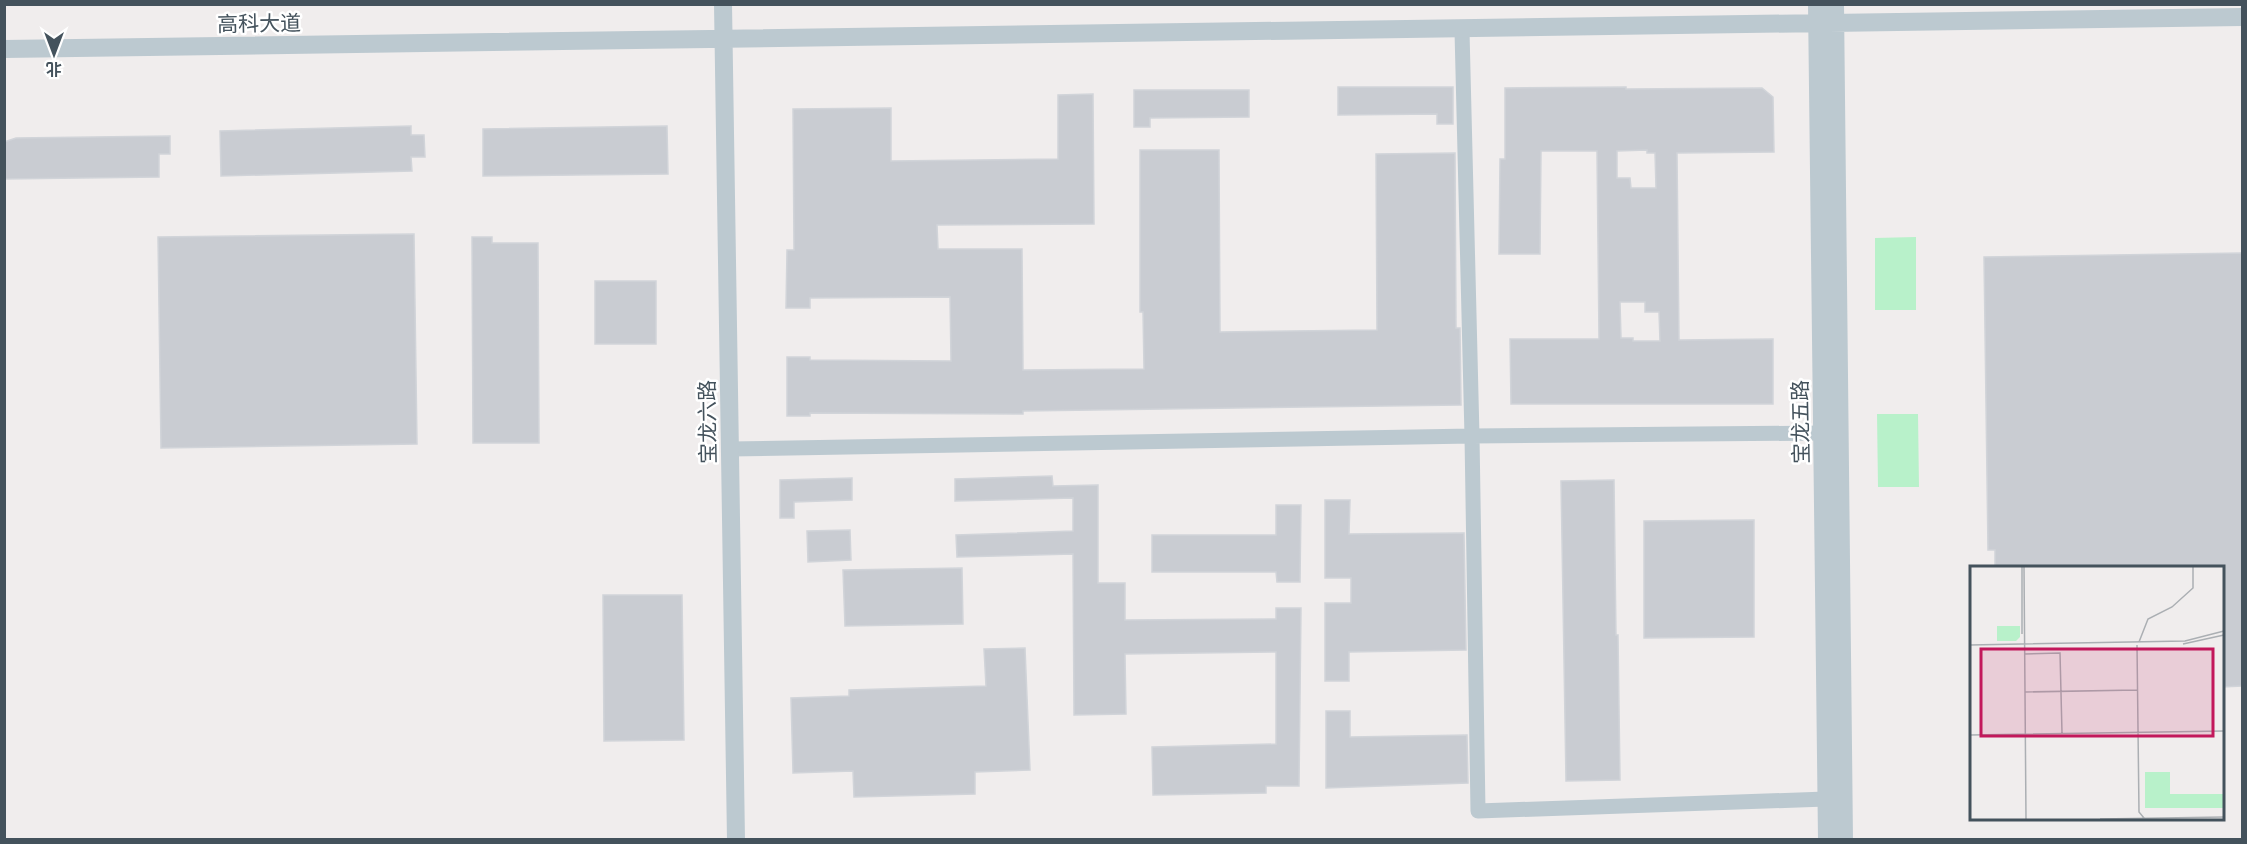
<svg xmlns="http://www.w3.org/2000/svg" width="2247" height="844" font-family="Ubuntu,'Noto Sans SC',sans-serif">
  <rect width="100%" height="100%" fill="#f0eded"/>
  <!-- green -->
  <path fill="#b8f1ca" d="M1916 237V310H1875V238Z
    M1877 414H1918L1919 487H1878Z"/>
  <!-- building -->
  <path fill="#c9ccd2" stroke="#d1d4d9" stroke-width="1.5" fill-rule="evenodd" d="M1338 87H1453V124H1437V114L1338 115Z
    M1626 87V89L1762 88 1773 97 1774 152 1677 153 1679 340 1773 339V404H1511L1510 339H1599L1597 151H1541L1540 254H1499L1500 159H1505V88ZM1647 150V153H1655L1656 188H1631L1630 178H1617V151ZM1620 302H1645V312H1659L1660 341H1633V338H1621Z
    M1134 90H1249V117L1150 118V127H1134Z
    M1093 94 1094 224 937 225 938 249H1022L1023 370 1144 369 1143 312H1140V150H1219L1220 332 1377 330 1376 154 1455 153 1456 328H1460L1461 405 1023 411V414L810 413V416H787V357H810V360L951 361 950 297 810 298V308H786L787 250H794L793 109 891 108V161L1058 159V95Z
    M411 126V135H424L425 157H411L412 171 221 176 220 131Z
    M667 126 668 174 483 176V129Z
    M170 136V154H159V177L4 179V142L16 138Z
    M414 234 417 444 161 448 158 237Z
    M472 237H492V243H538L539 443H473Z
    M2242 253V686L2222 687V568H1995V550H1988L1984 257Z
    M595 281H656V344H595Z
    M1052 476 1053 486 1098 485V583H1125V620L1276 619V608H1301L1299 786H1266V793L1153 795 1152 747 1276 744V652L1125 654 1126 714 1074 715 1073 554 957 557 956 535 1073 531V498L955 501V479Z
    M852 478V500L794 502V518H780V480Z
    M1614 480 1616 635H1618L1620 780 1566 781 1561 481Z
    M1325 500H1350L1349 534 1464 533 1466 650 1349 652V681H1325V603H1351V578H1325Z
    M1276 505H1301L1300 582H1277L1276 572H1152V535H1276Z
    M1754 520V637L1644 638V521Z
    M850 530 851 560 808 562 807 531Z
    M962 568 963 624 845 626 843 570Z
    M603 595H682L684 740 604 741Z
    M1025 648 1030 770 975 772V794L854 797 853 771 793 773 791 698 849 696V690L986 686 984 649Z
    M1326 711H1350V737L1467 735 1468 783 1326 788Z"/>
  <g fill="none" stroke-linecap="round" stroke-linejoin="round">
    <!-- minor -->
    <path stroke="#bcc9d0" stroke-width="15" d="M1462 31 1472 436 1478 811 1826 799
      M730 449 1472 436 1822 433"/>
    <!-- tertiary -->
    <path stroke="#bcc9d0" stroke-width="18" d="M723 4 736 840
      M1817 4 1827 840
      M1835 4 1844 840
      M4 49C751 38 1497 31 2242 17"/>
  </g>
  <g text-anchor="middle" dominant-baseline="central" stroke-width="5" stroke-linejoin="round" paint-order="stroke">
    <!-- street labels -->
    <g font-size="21" fill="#44525c" stroke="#fff">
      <text transform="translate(259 23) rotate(-1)">高科大道</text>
      <text transform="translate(707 422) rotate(-91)">宝龙六路</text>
      <text transform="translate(1800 422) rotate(-91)">宝龙五路</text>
    </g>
  </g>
  <!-- overview -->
  <g transform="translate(1970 566)">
    <rect width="254" height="254" fill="#f0eded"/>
    <path d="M27 60H50V71L46 75H27ZM200 206V228H253V242H175V206Z" fill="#b8f1ca"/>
    <path fill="none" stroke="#abafb3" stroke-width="1.5" d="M52 1V68M54 1 56 253M169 76 178 53 202 41 223 22V1M213 78 254 69M0 79 215 75 254 65M167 79 169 246 174 252M54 88 90 87 92 167M55 126 167 124M0 169 254 165M130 253 254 251"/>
    <path fill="#c2185b" fill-opacity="0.15" stroke="#c2185b" stroke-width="3" d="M11 83H243V170H11Z"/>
    <rect width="254" height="254" fill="none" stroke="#44525c" stroke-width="3"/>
  </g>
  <!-- border -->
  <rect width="2247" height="844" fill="none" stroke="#44525c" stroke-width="12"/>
  <!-- north arrow -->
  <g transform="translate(54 54) rotate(180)" stroke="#ffffff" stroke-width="4.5" paint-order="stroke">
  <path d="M0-4.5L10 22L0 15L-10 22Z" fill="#44525c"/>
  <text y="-9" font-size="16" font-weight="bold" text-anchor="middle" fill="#44525c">北</text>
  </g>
</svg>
